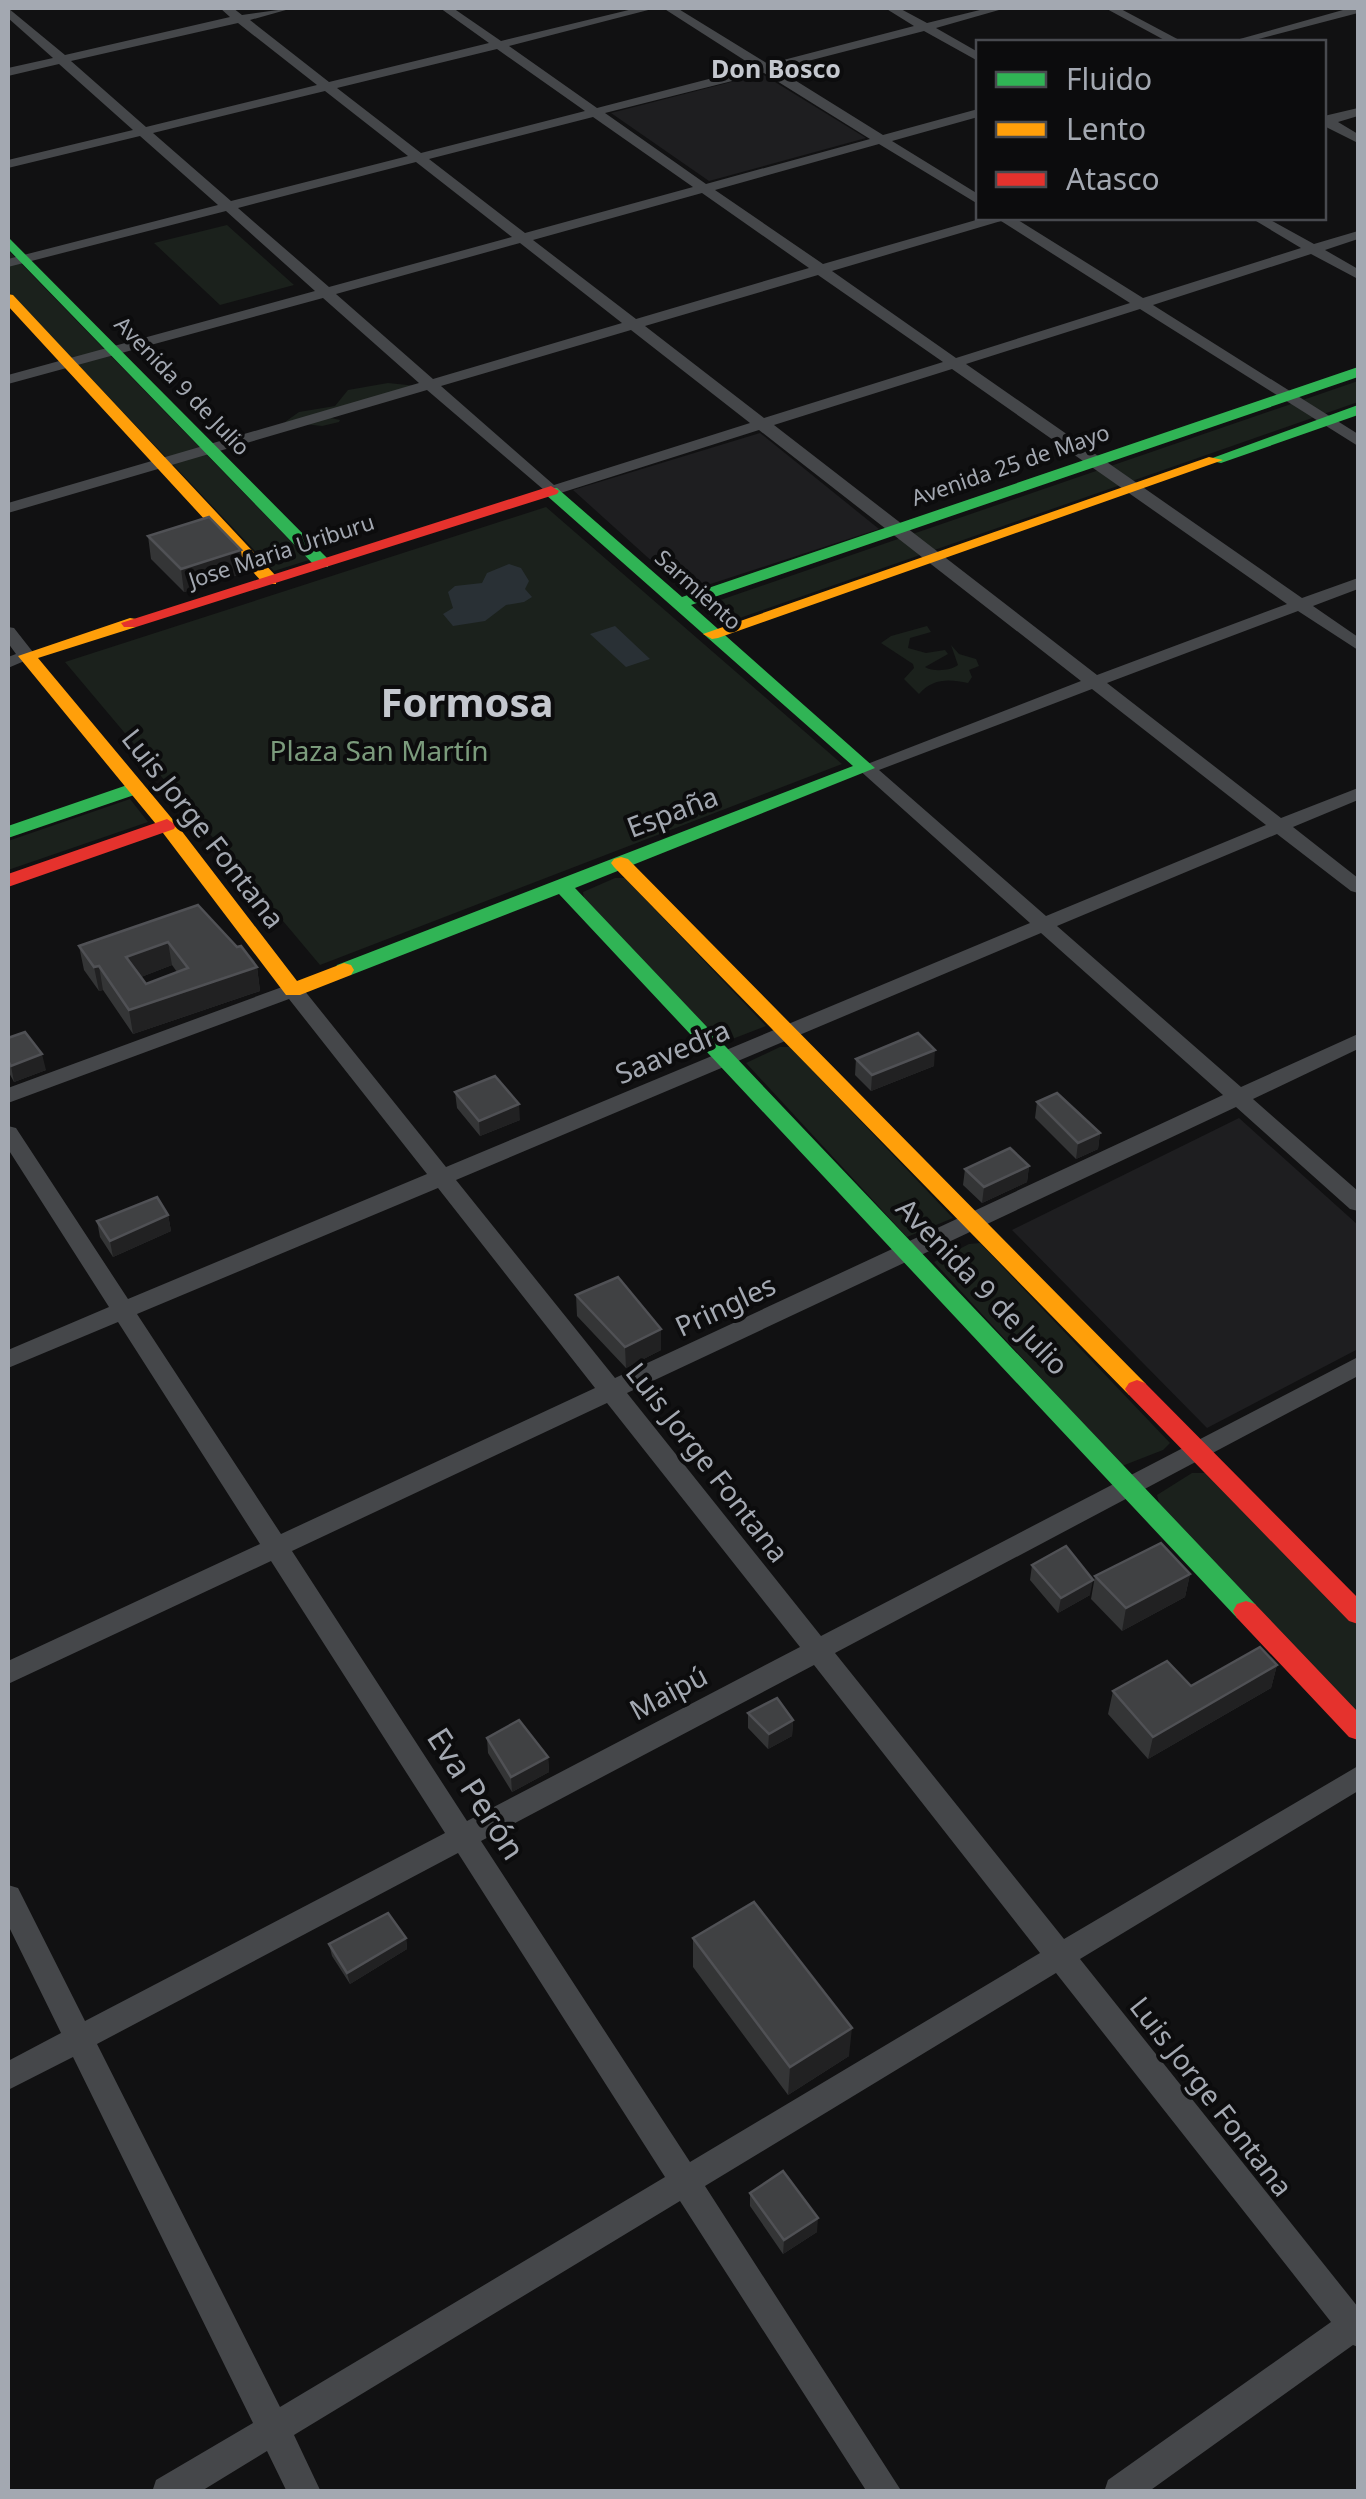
<svg xmlns="http://www.w3.org/2000/svg" width="1366" height="2499" font-family="'Noto Sans',sans-serif">
  <rect width="100%" height="100%" fill="#111112"/>
  <!-- built -->
  <path fill="#1e1e20" d="M762 74 866 138 709 181 611 113Z
    M760 433 879 529 686 592 573 490Z
    M1239 1118 1358 1225V1349L1207 1428 1012 1230Z"/>
  <!-- green -->
  <path fill="#1b211c" d="M227 225 294 285 220 305 154 243Z
    M8 250 309 560 274 571 8 291Z
    M1358 381V402L720 625 700 607Z
    M388 383 417 386 331 418 340 420 339 422 322 426 285 422 299 412 335 406 348 390Z
    M546 507 842 764 320 965 65 662Z
    M927 626 931 632 910 638 908 648 926 653 945 650 948 654 925 667C933 672 950 671 958 665L951 645 959 654 976 659 979 666 969 670 972 677 968 683C949 679 933 678 919 694L904 679 914 668 913 664 881 643 891 636Z
    M130 799 148 822 8 870V841Z
    M615 878H625L766 1026 722 1043 584 899 583 892Z
    M780 1047H790L953 1218 907 1237 746 1063Z
    M980 1243 1170 1443 1163 1450 1122 1466 934 1262 969 1244Z
    M1192 1473H1205L1220 1481 1358 1623V1715L1160 1507 1157 1495Z"/>
  <!-- water -->
  <path fill="#293035" d="M509 564 521 568 529 581 525 589 532 597 524 602 506 605 485 621 453 626 443 614 453 608 448 592 455 586 482 583 487 573Z
    M615 626 650 659 626 667 590 634Z"/>
  <g fill="none" stroke-linecap="round" stroke-linejoin="round">
    <!-- street -->
    <path fill="#45474a" fill-rule="evenodd" d="M8 8 65 55 230 17 220 8H233L242 15 293 8 250 20 329 82 489 43 440 8H453L501 41 637 8H656L509 46 597 108 755 67 663 8H677L768 64 914 26 885 8H899L927 23 988 8H1006L936 28 978 52V61L924 31 777 69 883 135 978 109V117L892 141 978 194V204L879 144 715 190 823 264 983 218H1015L1143 298 1301 248 1251 218H1267L1314 244 1358 231V239L1325 250 1358 269V279L1311 254 1153 305 1358 434V446L1140 309 966 364 1302 598 1358 578V589L1313 606 1358 637V650L1298 611 1107 683 1281 818 1358 788V800L1293 827 1358 878V893L1351 891 1277 834 1057 926 1241 1087 1358 1034V1049L1253 1099 1358 1191V1211L1350 1209 1236 1107 627 1393 821 1636 1358 1357V1376L835 1653 1064 1939 1358 1766V1791L1080 1959 1358 2307V2347L1353 2345 1148 2492H1104L1108 2480 1331 2322 1056 1973 705 2186 902 2492H867L680 2201 294 2435 321 2492H287L267 2451 200 2492H152L156 2480 253 2423 73 2057 8 2090V2061L61 2033 8 1925V1885L18 1888 85 2021 445 1833 271 1561 8 1684V1661L260 1544 118 1322 8 1368V1350L109 1307 8 1149V1126L16 1128 128 1299 427 1174 289 999 8 1103V1088L293 983 300 985 446 1167 1030 923 857 768 1081 681 759 430 551 496 427 390 8 513V503L419 383 323 298 8 384V375L315 291 226 211 8 267V259L218 205 140 136 8 168V160L133 130 59 64 8 76V68L53 58 8 18ZM238 23 317 85 146 127 71 61ZM497 49 585 111 421 153 337 88ZM764 73 870 139 706 184 605 113ZM325 91 408 156 231 201 153 133ZM593 117 693 187 525 233 429 159ZM416 162 512 237 329 287 238 208ZM702 193 809 268 636 319 533 240ZM1001 221 1130 303 956 358 832 271ZM520 243 622 323 433 379 336 294ZM818 275 943 362 764 418 645 326ZM631 330 750 423 554 485 441 386ZM952 369 1287 604 1097 675 774 425ZM1092 689 1266 825 1046 916 879 770ZM1041 933 1223 1095 615 1378 456 1180ZM438 1188 595 1388 281 1534 137 1314ZM607 1403 800 1647 467 1821 292 1551ZM814 1665 1040 1953 690 2162 481 1841ZM458 1853 665 2177 280 2407 97 2044Z
      M1105 8H1119L1183 42H1168Z
      M1350 8H1358V13L1247 42H1229Z
      M1358 108V116L1338 122 1358 134V143L1324 126V116Z
      M8 627 14 628 36 656 8 668V657L16 654 8 643Z"/>
    <!-- fast -->
    <path fill="#30b455" fill-rule="evenodd" d="M8 237 328 559V567H316L8 249Z
      M1358 367V377L691 605 875 768 575 888 1255 1604 1259 1611 1255 1618 1246 1621 1237 1618 559 894 351 975H337L334 970 337 965 853 766 545 494V488H557L682 597Z
      M1358 405V415L1221 463 1207 460Z
      M136 782 143 784V792L8 838V826Z"/>
    <!-- slow -->
    <path fill="#ff9f0a" fill-rule="evenodd" d="M8 294 13 295 276 576V584H264L8 306Z
      M1209 457 1223 460 718 638 712 639 703 634Z
      M130 618 136 619V627L38 658 174 821 297 981 344 963 351 965 354 970 351 975 300 995H286L160 829 18 656Z
      M621 857 628 859 1145 1383 1149 1389 1145 1395H1129L614 867 611 863 614 859Z"/>
    <!-- jam -->
    <path fill="#e5322d" fill-rule="evenodd" d="M551 486 559 491 557 494 136 627H124L121 623Z
      M167 819 176 825 174 829 8 887V874Z
      M1137 1380 1145 1383 1358 1598V1624L1349 1621 1129 1395 1125 1389 1129 1383Z
      M1246 1601 1255 1604 1358 1712V1740L1349 1737 1237 1618 1233 1611 1237 1604Z"/>
  </g>
  <!-- wall -->
  <path fill="#343536" fill-rule="evenodd" d="M148 536 244 573 184 592 151 559Z
    M198 905 257 967 260 991 133 1034 103 990 99 991 84 970 79 946ZM172 965 177 972 146 984 141 977Z
    M8 1038 46 1070 14 1082 8 1071Z
    M856 1059 934 1066 871 1091 855 1075Z
    M455 1092 520 1120 480 1136 457 1108Z
    M1037 1102 1100 1133 1098 1149 1076 1159 1035 1118Z
    M1029 1166 1027 1182 982 1203 963 1185 965 1169Z
    M168 1215 171 1231 113 1257 100 1237 97 1221Z
    M576 1295 661 1329V1350L626 1368 577 1316Z
    M1032 1565 1090 1595 1058 1613 1030 1580Z
    M1190 1574 1185 1597 1122 1631 1091 1599 1095 1576Z
    M1277 1665 1271 1688 1148 1759 1108 1714 1113 1691 1191 1686Z
    M748 1713 793 1720 792 1736 768 1749 748 1728Z
    M487 1738 548 1757 549 1772 512 1792 488 1753Z
    M406 1938 407 1949 350 1984 332 1956 329 1944Z
    M693 1938 849 2056 788 2095 693 1967Z
    M750 2193 817 2232 783 2254 750 2206Z"/>
  <!-- shaded-wall -->
  <path fill="#212122" d="M241 550 244 573 184 592 181 569Z
    M168 942 172 965 131 981 126 957Z
    M99 966 103 990 99 991 94 967Z
    M257 967 260 991 133 1034 129 1010Z
    M935 1050 934 1066 871 1091 872 1075Z
    M42 1054 46 1070 14 1082 11 1066Z
    M519 1104 520 1120 480 1136 479 1121Z
    M1100 1133 1098 1149 1076 1159 1078 1143Z
    M1029 1166 1027 1182 982 1203 984 1187Z
    M168 1215 171 1231 113 1257 110 1241Z
    M661 1329V1350L626 1368 625 1347Z
    M1190 1574 1185 1597 1122 1631 1126 1608Z
    M1093 1580 1090 1595 1058 1613 1061 1598Z
    M1277 1665 1271 1688 1148 1759 1153 1737Z
    M793 1720 792 1736 768 1749 769 1734Z
    M548 1757 549 1772 512 1792 511 1777Z
    M406 1938 407 1949 350 1984 347 1973Z
    M852 2028 849 2056 788 2095 790 2067Z
    M818 2218 817 2232 783 2254 784 2240Z"/>
  <!-- building -->
  <path fill="#404143" stroke="#505155" stroke-width="2.5" fill-rule="evenodd" d="M209 517 241 550 181 569 148 536Z
    M198 905 237 947 241 946 257 967 129 1010 99 966 94 967 79 946ZM168 942 188 968 146 984 126 957Z
    M25 1032 42 1054 11 1066 8 1061V1038Z
    M918 1033 935 1050 872 1075 856 1059Z
    M495 1076 519 1104 479 1121 455 1092Z
    M1057 1093 1100 1133 1078 1143 1037 1102Z
    M1010 1148 1029 1166 984 1187 965 1169Z
    M157 1197 168 1215 110 1241 97 1221Z
    M618 1277 661 1329 625 1347 576 1295Z
    M1161 1543 1190 1574 1126 1608 1095 1576Z
    M1066 1546 1093 1580 1061 1598 1032 1565Z
    M1260 1647 1277 1665 1153 1737 1113 1691 1167 1661 1191 1686Z
    M777 1698 793 1720 769 1734 748 1713Z
    M519 1720 548 1757 511 1777 487 1738Z
    M754 1902 852 2028 790 2067 693 1938Z
    M388 1913 406 1938 347 1973 329 1944Z
    M783 2171 818 2218 784 2240 750 2193Z"/>
  <g text-anchor="middle" dominant-baseline="central" stroke-width="8" stroke-linejoin="round" paint-order="stroke">
    <!-- far-street labels -->
    <g font-size="22" fill="#a3a8b1" stroke="#0c0c0d">
      <text transform="translate(183 385) rotate(46)">Avenida 9 de Julio</text>
      <text transform="translate(1010 464) rotate(-19)">Avenida 25 de Mayo</text>
      <text transform="translate(281 550) rotate(-18)">Jose Maria Uriburu</text>
      <text transform="translate(699 589) rotate(42)">Sarmiento</text>
    </g>
    <!-- far-neighbourhood labels -->
    <g font-size="25" font-weight="bold" fill="#c4c7ce" stroke="#0c0c0d">
      <text x="776" y="68">Don Bosco</text>
    </g>
    <!-- park labels -->
    <g font-size="28" fill="#7b9b7c" stroke="#0c0c0d">
      <text x="379" y="750">Plaza San Martín</text>
    </g>
    <!-- street labels -->
    <g font-size="28" fill="#a3a8b1" stroke="#0c0c0d">
      <text transform="translate(672 811) rotate(-21)">España</text>
      <text transform="translate(204 828) rotate(52)">Luis Jorge Fontana</text>
      <text transform="translate(672 1051) rotate(-23)">Saavedra</text>
      <text transform="translate(983 1286) rotate(46)">Avenida 9 de Julio</text>
      <text transform="translate(725 1305) rotate(-25)">Pringles</text>
      <text transform="translate(708 1462) rotate(52)">Luis Jorge Fontana</text>
      <text transform="translate(668 1692) rotate(-28)">Maipú</text>
      <text transform="translate(1212 2096) rotate(52)">Luis Jorge Fontana</text>
    </g>
    <!-- near-street labels -->
    <g font-size="32" fill="#a3a8b1" stroke="#0c0c0d">
      <text transform="translate(477 1793) rotate(57)">Eva Perón</text>
    </g>
    <!-- far-town labels -->
    <g font-size="40" font-weight="bold" fill="#c4c7ce" stroke="#0c0c0d">
      <text x="467" y="701">Formosa</text>
    </g>
  </g>
  <!-- border -->
  <rect width="1366" height="2499" fill="none" stroke="#a3a8b1" stroke-width="20"/>
  <!-- legend -->
  <rect x="976" y="40" width="350" height="180" fill="#0c0c0d" stroke="#484a4f" stroke-width="2.5"/>
  <rect x="996" y="72" width="50" height="15" fill="#30b455" stroke="#484a4f" stroke-width="2.5"/>
  <text x="1066" y="90" font-size="30" fill="#a3a8b1">Fluido</text>
  <rect x="996" y="122" width="50" height="15" fill="#ff9f0a" stroke="#484a4f" stroke-width="2.5"/>
  <text x="1066" y="140" font-size="30" fill="#a3a8b1">Lento</text>
  <rect x="996" y="172" width="50" height="15" fill="#e5322d" stroke="#484a4f" stroke-width="2.5"/>
  <text x="1066" y="190" font-size="30" fill="#a3a8b1">Atasco</text>
</svg>
